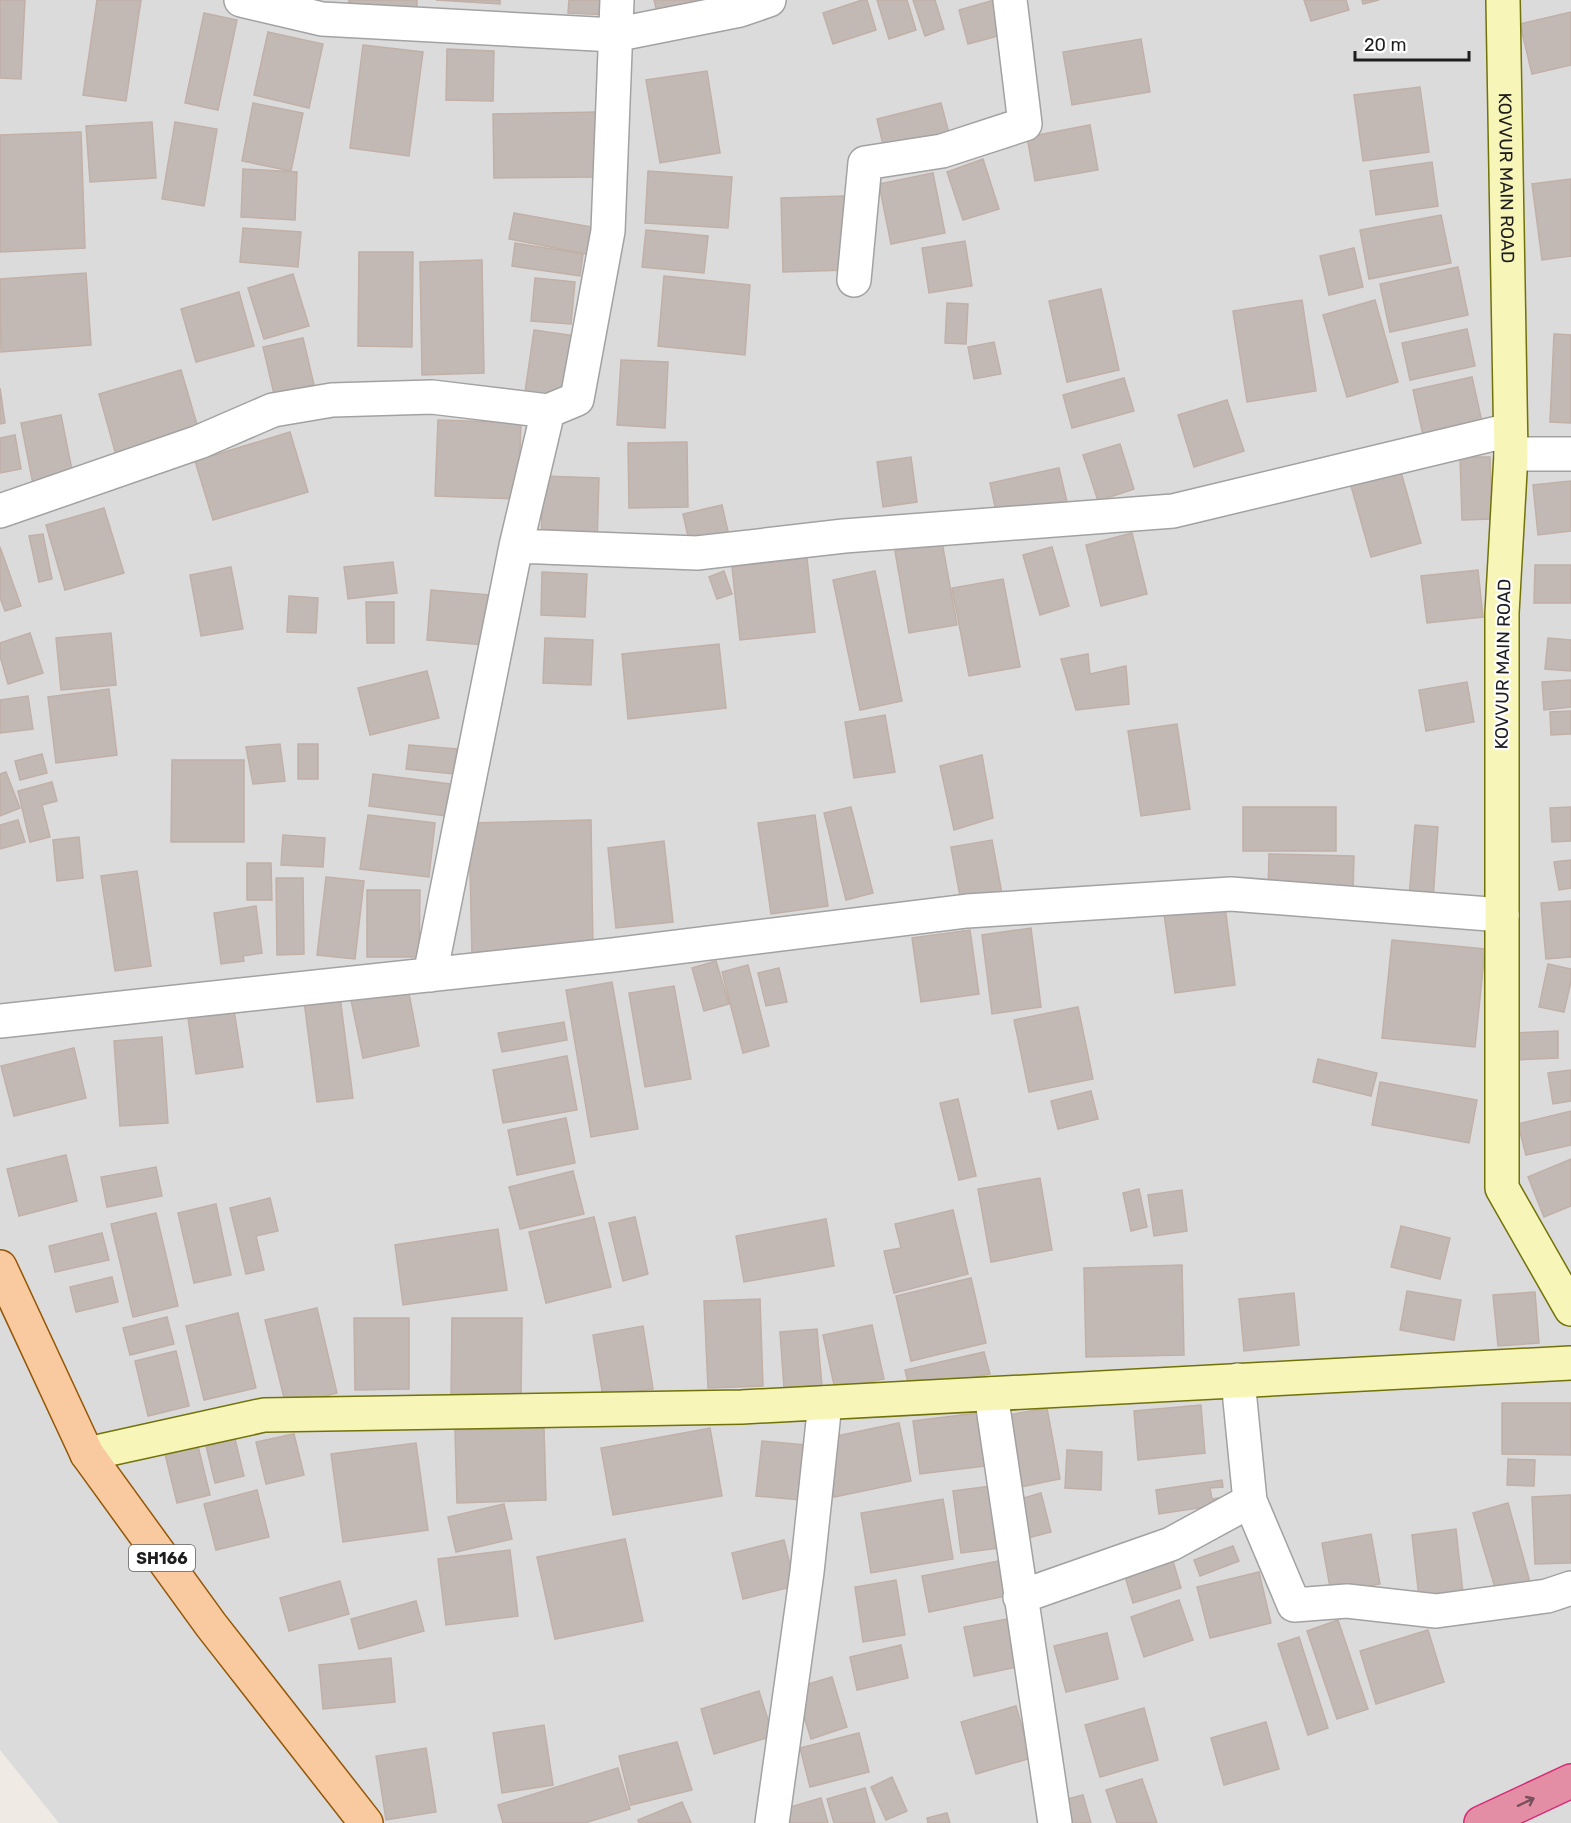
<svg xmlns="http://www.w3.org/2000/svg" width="1571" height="1823" font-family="Rubik,sans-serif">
  <rect width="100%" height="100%" fill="#efeae4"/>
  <!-- residential -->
  <path fill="#dcdbdb" d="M0 0H1571V1823H59L0 1750Z"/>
  <!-- building -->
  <path fill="#c3b9b4" stroke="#c0b0a7" stroke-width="1.5" d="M0 0H25L21 79 0 78Z
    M97 0H141L126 101 83 95Z
    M349 0H417V9L349 10Z
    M436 0H500V4Z
    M569 0H610V15L568 13Z
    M654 0H720L658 16Z
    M862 0H867L876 30 833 44 823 13Z
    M877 0H907L916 30 889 39Z
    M913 0H935L944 29 925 36Z
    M994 0H1000L1009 33 968 44 959 10Z
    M1304 0H1346L1349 10 1311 21Z
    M1362 0H1379L1363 4Z
    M1571 12V65L1532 74 1520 24Z
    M204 13 237 20 218 110 185 103Z
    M268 32 323 44 309 108 254 95Z
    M1141 39 1150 92 1072 105 1063 52Z
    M363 45 423 52 409 156 350 148Z
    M447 49 494 51 493 101 446 100Z
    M707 71 720 153 660 163 646 80Z
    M1420 87 1429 152 1363 161 1354 95Z
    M253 103 303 113 291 171 242 161Z
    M941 103 950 137 885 153 877 119Z
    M597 112 598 177 494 178 493 114Z
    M152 122 156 178 90 182 86 126Z
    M175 122 217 129 204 206 162 199Z
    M1090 125 1098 170 1035 181 1027 137Z
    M81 132 85 248 0 252V135Z
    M983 159 999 209 963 220 947 172Z
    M1432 162 1438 206 1376 215 1370 171Z
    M243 169 297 172 295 220 241 217Z
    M648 171 732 177 728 228 645 223Z
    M933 173 945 233 891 244 879 184Z
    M1571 179V256L1542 260 1532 184Z
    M846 196 848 270 783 272 781 198Z
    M514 213 592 227 587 254 509 239Z
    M1441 215 1451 263 1369 279 1360 230Z
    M243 228 301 232 298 267 240 262Z
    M646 230 708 236 704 273 642 267Z
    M965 241 972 286 929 293 922 248Z
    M515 243 583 254 580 276 512 266Z
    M1354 248 1363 287 1329 295 1320 256Z
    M359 252H413L412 347 358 346Z
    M482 260 484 373 422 375 420 262Z
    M1458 267 1468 315 1390 332 1380 284Z
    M86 273 91 345 1 352 0 279Z
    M293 274 309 326 264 339 248 288Z
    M664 276 750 285 745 355 658 346Z
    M535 278 575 282 571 324 531 321Z
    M1101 289 1119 370 1067 382 1049 301Z
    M239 292 254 346 196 362 181 309Z
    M1302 300 1316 391 1247 402 1233 311Z
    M1375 300 1398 382 1347 397 1323 315Z
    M947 303 968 304 966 344 945 343Z
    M1467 329 1475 366 1410 380 1402 343Z
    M534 330 575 336 566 398 525 392Z
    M1554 334 1571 335V423L1550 422Z
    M303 338 314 385 274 394 263 347Z
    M994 342 1001 374 974 379 968 347Z
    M621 360 668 362 665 428 617 425Z
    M181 370 199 431 116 455 99 394Z
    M1472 377 1482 422 1423 435 1413 390Z
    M1124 378 1134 411 1072 428 1063 395Z
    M0 388 5 423 0 424Z
    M1227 400 1244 451 1194 467 1178 415Z
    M61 415 74 480 34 489 21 423Z
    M438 420 521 423 518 499 435 496Z
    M290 432 308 492 213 520 195 461Z
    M15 435 21 469 0 473V438Z
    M687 442 688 507 629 508 628 443Z
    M1120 444 1134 489 1098 501 1083 455Z
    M911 457 917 502 883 507 877 462Z
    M1460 457H1490L1492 519 1462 520Z
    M1399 465 1421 543 1371 557 1349 479Z
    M1059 468 1068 506 998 521 990 483Z
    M543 476 599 478 597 544 541 543Z
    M1571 481V531L1538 535 1533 485Z
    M722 505 729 536 690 545 683 514Z
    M104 508 124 573 65 590 46 525Z
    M1132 533 1147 594 1101 606 1086 545Z
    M43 534 52 579 39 582 29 536Z
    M942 542 957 625 909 633 895 551Z
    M0 547 21 606 5 611 0 598Z
    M1052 547 1069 606 1040 615 1023 555Z
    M807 558 815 632 740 640 732 567Z
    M393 562 397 593 348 599 344 567Z
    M1535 565H1571V603H1534Z
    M231 567 243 629 201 636 190 575Z
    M1478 570 1483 617 1427 623 1421 576Z
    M724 571 732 594 717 599 709 577Z
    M875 571 902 701 860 710 833 580Z
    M542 572 587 574 585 617 541 615Z
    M1003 579 1020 667 969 676 952 588Z
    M431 590 489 595 485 645 427 640Z
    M289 596 318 598 316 633 287 632Z
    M366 602H394V643H367Z
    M30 633 43 673 8 684 0 656V643Z
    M111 633 116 685 61 690 56 638Z
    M545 638 593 640 591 685 543 683Z
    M1548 638 1571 640V671L1545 669Z
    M719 644 726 708 628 719 622 654Z
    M1088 654 1090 674 1126 666 1129 704 1076 710 1061 659Z
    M427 671 439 718 370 735 358 688Z
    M1571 680V707L1544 710 1542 682Z
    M1467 682 1474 722 1426 731 1419 690Z
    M109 689 117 755 56 763 48 697Z
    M28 696 33 729 0 733V700Z
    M1571 711V734L1551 735 1550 712Z
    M885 715 895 772 854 778 845 722Z
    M1177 724 1190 809 1141 816 1128 731Z
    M280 744 285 781 253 784 246 747Z
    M298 744H318V779H298Z
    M409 745 457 749 454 774 406 769Z
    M42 754 47 773 20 780 15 761Z
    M982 755 993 818 954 830 940 766Z
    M172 760H244V842H171Z
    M6 772 20 808 0 816V774Z
    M373 774 458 785 454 817 369 806Z
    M52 782 57 801 42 805 50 837 30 842 18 791Z
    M851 807 873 893 846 900 824 813Z
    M1243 807H1336V851H1243Z
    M1571 807V841L1552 842 1550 808Z
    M368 815 435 823 429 877 360 869Z
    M815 815 828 906 771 914 758 823Z
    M18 820 25 842 0 849V825Z
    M591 820 593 953 472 956 469 823Z
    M1415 825 1438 827 1433 900 1409 898Z
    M283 835 325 838 323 867 281 865Z
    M79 837 83 878 57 881 53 840Z
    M992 840 1002 894 961 902 951 847Z
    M664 841 673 922 616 928 608 848Z
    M1269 854 1354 856 1353 894 1268 892Z
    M1571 860V888L1559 890 1554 862Z
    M247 863H271L272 900H247Z
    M137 871 151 966 115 971 101 876Z
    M326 877 364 881 355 959 317 955Z
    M276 878H303L304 954 277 955Z
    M367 890H420L419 957H367Z
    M1571 901V957L1546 959 1541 903Z
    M256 906 262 953 243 956 244 961 221 964 214 913Z
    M1225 906 1235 985 1175 993 1164 914Z
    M1031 928 1041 1007 992 1014 982 935Z
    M970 930 979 994 921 1002 912 938Z
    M1392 940 1485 949 1475 1047 1382 1038Z
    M716 961 729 1004 704 1011 692 968Z
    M1548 964 1571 969V981L1564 1012 1539 1007Z
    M748 965 769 1046 743 1053 722 972Z
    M779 968 787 1002 766 1006 758 973Z
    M612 982 638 1129 591 1137 566 990Z
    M407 983 419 1046 363 1058 350 995Z
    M674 986 691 1079 645 1087 629 993Z
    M339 989 353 1098 317 1102 303 993Z
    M233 1004 243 1067 196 1074 187 1011Z
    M1078 1007 1093 1079 1029 1092 1014 1020Z
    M564 1022 567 1040 502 1052 498 1033Z
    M1558 1031V1058L1514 1060 1513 1033Z
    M162 1037 168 1123 120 1126 114 1041Z
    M74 1048 86 1098 14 1116 1 1066Z
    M567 1056 577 1110 503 1123 493 1070Z
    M1318 1059 1377 1073 1371 1096 1313 1082Z
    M1571 1070V1101L1553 1104 1548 1073Z
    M1380 1082 1477 1100 1469 1143 1372 1125Z
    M1091 1091 1098 1119 1058 1129 1051 1101Z
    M958 1099 976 1176 959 1180 940 1103Z
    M1571 1111V1145L1526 1155 1518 1124Z
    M566 1118 575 1163 517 1175 508 1130Z
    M66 1155 77 1201 19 1216 7 1169Z
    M1571 1159V1206L1544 1217 1528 1177Z
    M156 1167 162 1196 107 1207 101 1177Z
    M573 1171 584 1214 520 1229 509 1187Z
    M1040 1178 1052 1250 991 1262 978 1189Z
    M1139 1189 1147 1227 1131 1231 1123 1193Z
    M1182 1190 1187 1231 1154 1236 1148 1195Z
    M270 1198 278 1231 256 1236 264 1270 246 1274 230 1208Z
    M216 1204 231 1275 194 1283 178 1213Z
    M953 1210 968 1274 894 1293 884 1251 901 1248 895 1224Z
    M156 1213 178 1306 133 1317 111 1224Z
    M594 1217 611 1287 546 1303 529 1232Z
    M635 1217 648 1274 623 1281 609 1223Z
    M826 1219 834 1266 744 1282 736 1236Z
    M1401 1226 1450 1238 1440 1279 1391 1267Z
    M498 1229 507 1290 403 1305 395 1245Z
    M102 1233 109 1260 55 1272 49 1246Z
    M1182 1265 1184 1355 1086 1357 1084 1268Z
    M112 1277 118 1302 76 1312 70 1287Z
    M971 1278 986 1343 911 1361 896 1296Z
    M1407 1291 1461 1300 1454 1340 1400 1330Z
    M1535 1292 1539 1343 1498 1346 1493 1295Z
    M1294 1293 1299 1345 1244 1351 1239 1299Z
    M760 1299 763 1386 708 1388 704 1301Z
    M317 1308 337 1393 286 1406 265 1320Z
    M238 1313 256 1388 204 1400 186 1326Z
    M167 1317 174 1344 130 1355 123 1328Z
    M354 1318H409V1389L355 1390Z
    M452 1318H522L521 1400H451Z
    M872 1325 884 1379 835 1389 823 1335Z
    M643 1326 653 1389 603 1397 593 1335Z
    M817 1329 822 1386 784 1388 780 1332Z
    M176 1351 189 1406 148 1416 135 1361Z
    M984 1352 990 1374 910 1391 905 1370Z
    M1502 1403H1571V1455L1502 1454Z
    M1201 1405 1205 1453 1138 1460 1134 1411Z
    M1047 1408 1060 1479 1016 1488 1002 1416Z
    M986 1412 993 1465 920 1474 913 1421Z
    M899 1423 911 1481 834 1497 822 1439Z
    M544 1428 546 1500 457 1503 455 1430Z
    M710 1428 722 1496 613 1515 601 1448Z
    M294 1434 304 1475 266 1484 256 1442Z
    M235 1439 244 1476 215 1483 206 1446Z
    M762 1441 806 1445 801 1500 756 1496Z
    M197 1442 210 1495 177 1503 164 1450Z
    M416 1443 428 1530 343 1542 331 1454Z
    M1067 1450 1102 1452 1101 1490 1065 1488Z
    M1508 1459 1535 1460 1534 1486 1507 1485Z
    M1222 1480 1223 1487 1210 1488 1212 1499 1224 1497 1226 1504 1159 1514 1156 1490Z
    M991 1486 999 1548 961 1553 953 1491Z
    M257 1490 269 1537 216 1550 204 1504Z
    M1041 1493 1051 1532 1020 1540 1010 1502Z
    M1571 1495V1563L1535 1564 1532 1497Z
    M943 1499 953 1559 871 1573 861 1513Z
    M1508 1503 1530 1582 1496 1591 1473 1513Z
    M504 1504 512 1539 456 1552 448 1517Z
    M1456 1529 1463 1593 1419 1598 1412 1535Z
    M1371 1534 1380 1584 1331 1593 1322 1543Z
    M625 1539 643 1621 555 1639 537 1557Z
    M784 1540 795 1586 743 1599 732 1553Z
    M1233 1546 1239 1561 1200 1576 1194 1560Z
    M510 1550 518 1616 446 1625 438 1559Z
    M1170 1551 1181 1588 1133 1603 1122 1566Z
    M999 1561 1006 1596 929 1612 922 1576Z
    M1259 1572 1271 1623 1210 1638 1197 1587Z
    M896 1580 905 1635 863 1642 855 1587Z
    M340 1581 349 1614 289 1631 280 1598Z
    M1179 1600 1193 1640 1144 1657 1131 1617Z
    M416 1601 424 1631 359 1649 351 1619Z
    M1012 1618 1022 1666 974 1676 964 1627Z
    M1338 1620 1368 1709 1337 1719 1307 1631Z
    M1428 1630 1444 1682 1376 1704 1360 1651Z
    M1107 1633 1118 1679 1066 1692 1054 1646Z
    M1299 1637 1328 1728 1308 1735 1278 1644Z
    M901 1645 908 1678 857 1690 850 1657Z
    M391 1658 395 1702 323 1709 319 1665Z
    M832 1677 847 1727 811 1739 795 1688Z
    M759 1691 773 1736 714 1754 701 1709Z
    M1016 1706 1031 1758 976 1774 961 1722Z
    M1144 1708 1158 1760 1100 1777 1085 1725Z
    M1266 1722 1279 1769 1224 1785 1211 1738Z
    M544 1725 553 1785 502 1793 493 1733Z
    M859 1733 869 1772 810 1787 800 1748Z
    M677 1742 692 1790 631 1805 619 1756Z
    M426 1748 436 1812 386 1820 376 1756Z
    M618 1768 630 1809 585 1823H503L498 1805Z
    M892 1777 907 1811 886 1820 871 1787Z
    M1142 1779 1157 1823H1117L1106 1790Z
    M865 1788 875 1823H834L827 1799Z
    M1083 1795 1091 1823H1062L1056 1802Z
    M821 1798 828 1823H791L787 1808Z
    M682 1802 691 1823H639L638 1820Z
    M947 1813 950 1823H928L927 1818Z"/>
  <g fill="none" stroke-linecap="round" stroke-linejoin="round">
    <!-- street casing -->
    <g stroke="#a2a2a2" stroke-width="36">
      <path id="street" d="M241 0 322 19 614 35 740 10 769 0
        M854 280 865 163 942 151 1025 124 1010 0
        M1511 454H1571
        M0 511 199 442 273 410 332 400 432 397 548 411
        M516 546 697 553 844 536 1173 511 1510 430
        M430 975 516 546 548 411 577 399 608 231 617 0
        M0 1021 613 955 967 911 1231 894 1502 915
        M991 1394 1055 1823
        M1250 1501 1294 1605 1347 1601 1436 1611 1547 1596 1571 1588
        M1020 1597 1171 1544 1250 1501 1238 1380
        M772 1823 807 1572 825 1403"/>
    </g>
    <!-- secondary casing -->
    <g stroke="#717208" stroke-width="36">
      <g id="secondary">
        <path id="s1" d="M1503 0 1511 454 1502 613V1188L1571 1309"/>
        <path d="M87 1454 264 1415 742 1407 1571 1363"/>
      </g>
    </g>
    <!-- primary casing -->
    <g stroke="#945604" stroke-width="36">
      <path id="primary" d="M0 1267 87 1454 211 1625 366 1823"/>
    </g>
    <!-- highway casing -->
    <g stroke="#d52975" stroke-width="36">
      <path id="highway" d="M1481 1823 1571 1781"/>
    </g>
    <!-- street -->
    <use href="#street" stroke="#fff" stroke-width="33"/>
    <!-- secondary -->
    <use href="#secondary" stroke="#f8f5b9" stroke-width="33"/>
    <!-- primary -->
    <use href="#primary" stroke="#f9c99f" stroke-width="33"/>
    <!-- highway -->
    <use href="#highway" stroke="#e48ea6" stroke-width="33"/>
  </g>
  <!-- one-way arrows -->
  <defs><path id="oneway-shaft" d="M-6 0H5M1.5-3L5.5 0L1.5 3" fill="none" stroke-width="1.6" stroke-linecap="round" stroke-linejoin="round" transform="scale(1.5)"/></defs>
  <use stroke="#77505b" href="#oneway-shaft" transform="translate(1526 1802) rotate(-25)"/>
  <g text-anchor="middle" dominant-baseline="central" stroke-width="4.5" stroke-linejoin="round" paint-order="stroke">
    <!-- shield labels -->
    <rect fill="#fff" stroke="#626262" stroke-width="1.5" x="129" y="1545" width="66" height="26" rx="4.5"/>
    <g font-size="16" font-weight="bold" fill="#1e1e1e">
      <text x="162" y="1558">SH166</text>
    </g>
    <!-- street labels -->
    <g font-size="18" fill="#1e1e1e" stroke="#fff">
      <text stroke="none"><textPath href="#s1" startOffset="178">KOVVUR MAIN ROAD</textPath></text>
      <text transform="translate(1503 664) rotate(-89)">KOVVUR MAIN ROAD</text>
    </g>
  </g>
  <!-- scale -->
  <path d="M1355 51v9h114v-9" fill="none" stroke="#1e1e1e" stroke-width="3"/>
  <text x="1364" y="51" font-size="18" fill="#1e1e1e" stroke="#ffffff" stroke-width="4.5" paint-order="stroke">20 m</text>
</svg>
